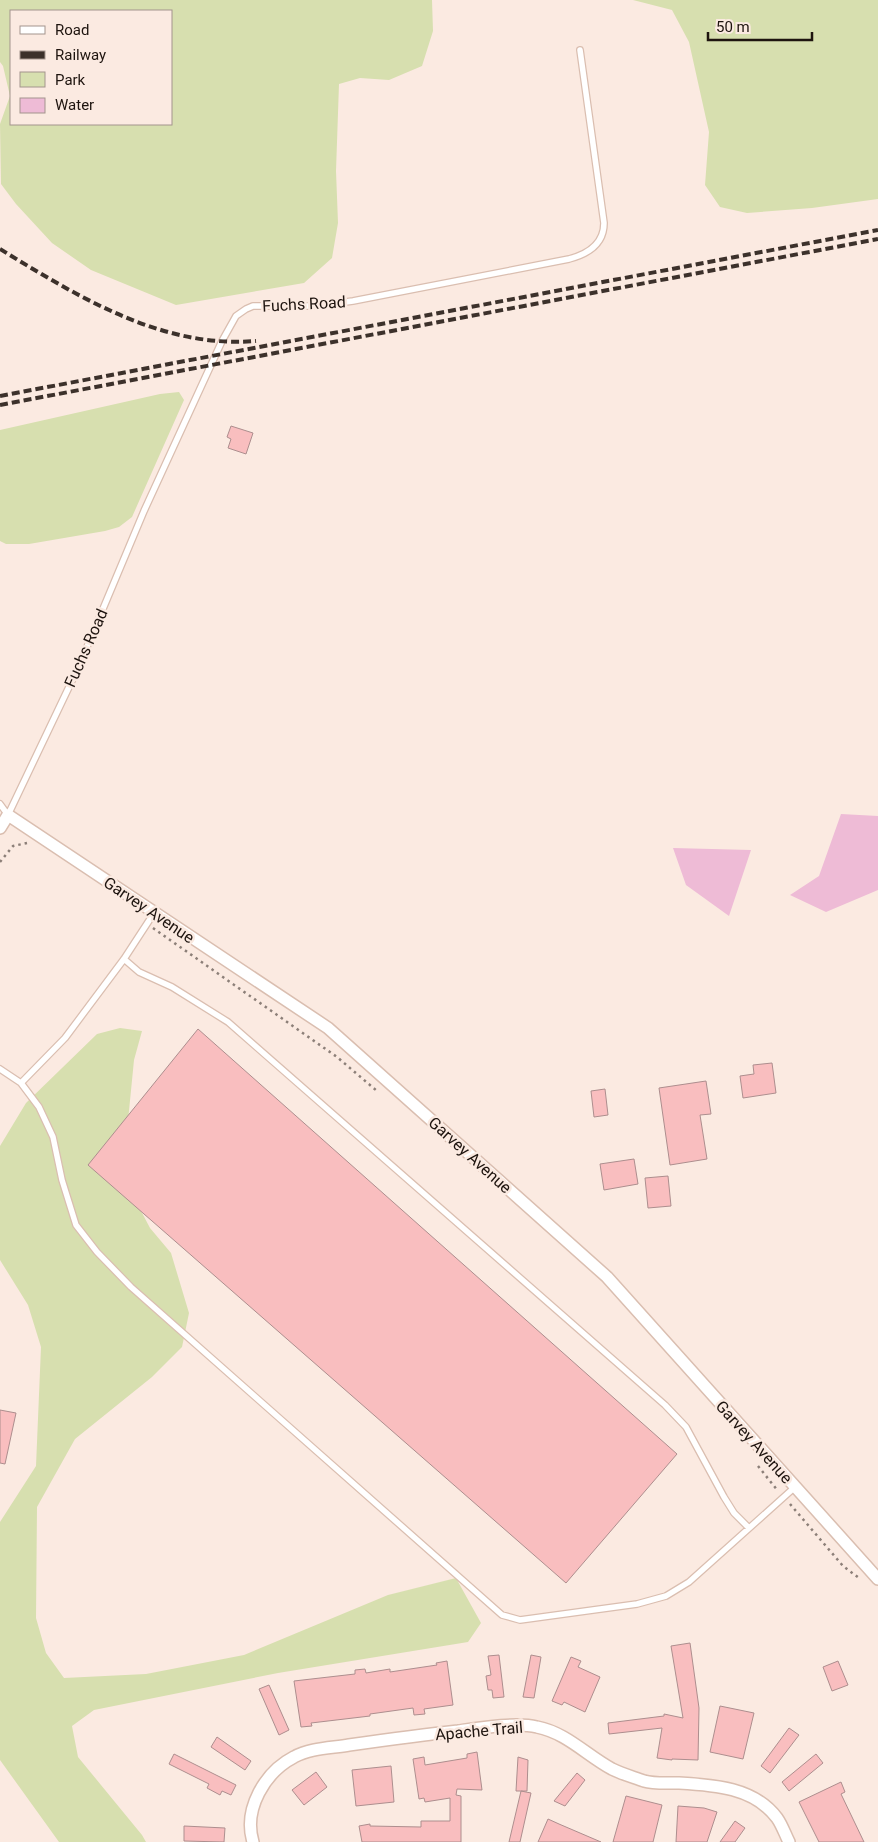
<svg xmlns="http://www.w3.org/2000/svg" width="878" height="1842" font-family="Roboto,sans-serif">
  <rect width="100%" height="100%" fill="#fbeae1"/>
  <!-- green -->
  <path fill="#d7dfaf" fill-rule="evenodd" d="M0 0H432L433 31 422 66 389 80 360 78 339 84 336 171 338 223 332 258 304 283 176 305 91 270 52 243 16 204 1 184 0 124 10 96 3 66 0 62ZM11 11H171V124H11Z
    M633 0H878V199L812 208 747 213 720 207 705 185 709 132 689 42 672 10Z
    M179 392 184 400 132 517 119 527 105 531 29 544H6L0 541V430L160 394Z
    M120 1028 142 1031 134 1060 126 1141 131 1192 150 1228 171 1253 189 1313 182 1347 152 1377 75 1439 37 1507 36 1618 46 1653 64 1678 146 1674 244 1655 388 1595 456 1578 481 1623 468 1642 278 1673 94 1710 72 1726 78 1757 142 1835 146 1842H59L0 1760V1522L36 1466 41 1347 28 1305 0 1260V1146L26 1103 97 1034Z"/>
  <!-- water -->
  <path fill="#eebbd6" d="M841 814 878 816V890L826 912 790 895 819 876Z
    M673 848 751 850 729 916 686 885Z"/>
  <!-- building -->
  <path fill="#f9bebf" stroke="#ad8e8e" d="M231 426 253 433 246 454 228 448 231 439 227 437Z
    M198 1029 677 1454 566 1583 88 1165Z
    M772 1063 776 1093 743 1098 740 1076 754 1074 753 1065Z
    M706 1081 711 1114 700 1115 707 1159 670 1165 659 1088Z
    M605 1089 608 1115 594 1117 591 1091Z
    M634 1159 638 1184 604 1190 600 1164Z
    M668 1176 671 1206 648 1208 645 1178Z
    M0 1410 16 1413 5 1464 0 1463Z
    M690 1643 699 1708 698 1760 672 1759V1760L657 1758 662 1728 609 1734 608 1723 664 1716V1714L683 1718 671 1646Z
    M499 1655 504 1697 493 1698 492 1690H488L486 1676 491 1675 488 1656Z
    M531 1655 541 1657 534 1698 523 1697Z
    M571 1657 581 1661 578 1667 600 1677 585 1712 564 1702 562 1705 552 1701Z
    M447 1661 453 1705 424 1709 425 1714 414 1715 413 1708 370 1714V1716L311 1723 312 1726 301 1727 294 1681 355 1674V1670L365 1669 366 1673 390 1669V1672L437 1665 436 1663Z
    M838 1661 848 1685 832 1691 823 1667Z
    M269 1685 289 1730 279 1735 259 1689Z
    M720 1706 754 1713 743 1759 710 1752Z
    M789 1728 799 1735 770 1773 761 1766Z
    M217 1737 251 1761 245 1770 211 1747Z
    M477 1752 482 1790 457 1789 456 1795 461 1796V1842H362L359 1826 370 1824V1826L421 1827V1821H450V1798L425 1802 424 1798 419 1799 413 1759 424 1757 425 1765 467 1758V1754Z
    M174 1754 236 1785 231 1795 222 1791 220 1795 207 1788 209 1784 169 1764Z
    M816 1754 823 1763 789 1791 782 1782Z
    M518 1757 528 1760 527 1791H516Z
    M391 1766 394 1802 356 1806 352 1770Z
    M316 1772 327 1787 304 1805 292 1790Z
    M577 1773 585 1780 565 1806 554 1801Z
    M841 1782 845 1792 841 1794 864 1842H819L799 1802Z
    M521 1791 531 1793 520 1842H509Z
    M626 1796 662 1805 653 1842H613Z
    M678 1806 704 1808 717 1812 707 1842H676Z
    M548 1819 559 1824 601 1842H538Z
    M735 1821 745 1828 735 1842H720Z
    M184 1826 225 1828 224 1842 184 1841Z"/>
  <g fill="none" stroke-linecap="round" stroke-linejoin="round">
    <!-- service casing -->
    <g stroke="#dabeb0" stroke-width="8">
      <path id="service" d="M0 804 8 815
        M8 815 79 666 144 511 222 341 236 316 246 309 253 306H316L353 301 569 259C588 254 604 244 604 223L580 50
        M124 959 139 972 172 987 228 1022 665 1405 686 1427 724 1497 734 1513 749 1528
        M0 1069 21 1083 39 1107 53 1137 62 1180 76 1225 97 1252 131 1287 502 1615 520 1620 637 1604 666 1596 689 1582 795 1487
        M21 1083 65 1038 124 959 154 913"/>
    </g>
    <!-- minor casing -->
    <g stroke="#dabeb0" stroke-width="14">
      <path id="minor" d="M0 828 8 815 328 1028 607 1277 878 1579
        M253 1842C243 1809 265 1772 294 1757 310 1748 332 1748 349 1745 385 1740 422 1735 458 1731 479 1728 516 1722 537 1727 567 1733 586 1755 612 1769 622 1774 633 1777 644 1781 654 1784 667 1783 678 1783 713 1785 754 1787 777 1818 782 1825 785 1834 789 1842"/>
    </g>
    <!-- path -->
    <path stroke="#8c7f78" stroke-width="2.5" stroke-dasharray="2.5 4" stroke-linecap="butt" d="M0 862 13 846 27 843
      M153 928 337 1057 377 1091
      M758 1466 778 1491
      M790 1504 843 1566 859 1578"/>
    <!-- service -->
    <use href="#service" stroke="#fff" stroke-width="5.5"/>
    <!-- minor -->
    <use href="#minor" stroke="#fff" stroke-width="11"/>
    <!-- rail -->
    <path stroke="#3c312b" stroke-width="4" stroke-dasharray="8 4" stroke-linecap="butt" d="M0 249C77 296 162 349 256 341
      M0 396 878 230
      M0 405 878 239"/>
  </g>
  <g text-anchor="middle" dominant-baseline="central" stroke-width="5" stroke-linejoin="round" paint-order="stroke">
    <!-- street labels -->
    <g font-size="16" fill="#1e140f" stroke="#fbeae1">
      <text transform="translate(304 304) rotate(-3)">Fuchs Road</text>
      <text transform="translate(86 648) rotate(-66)">Fuchs Road</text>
      <text transform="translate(149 910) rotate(34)">Garvey Avenue</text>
      <text transform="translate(470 1155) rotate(42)">Garvey Avenue</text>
      <text transform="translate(754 1442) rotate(48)">Garvey Avenue</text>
      <text transform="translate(479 1731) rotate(-5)">Apache Trail</text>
    </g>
  </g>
  <!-- legend -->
  <rect x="10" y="10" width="162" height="115" fill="#fbeae1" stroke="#a3948d"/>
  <rect x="20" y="26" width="25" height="8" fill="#ffffff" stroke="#a3948d"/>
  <text x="55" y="35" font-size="15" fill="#1e140f">Road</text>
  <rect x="20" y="51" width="25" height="8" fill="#3c312b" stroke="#a3948d"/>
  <text x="55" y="60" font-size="15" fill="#1e140f">Railway</text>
  <rect x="20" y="72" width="25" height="15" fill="#d7dfaf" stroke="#a3948d"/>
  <text x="55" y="85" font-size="15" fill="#1e140f">Park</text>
  <rect x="20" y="98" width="25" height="15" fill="#eebbd6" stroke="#a3948d"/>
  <text x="55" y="110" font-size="15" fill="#1e140f">Water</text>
  <!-- scale -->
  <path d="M708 32v8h104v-8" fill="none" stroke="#1e140f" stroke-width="2.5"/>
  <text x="716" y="32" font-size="15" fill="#1e140f" stroke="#fbeae1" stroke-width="4" paint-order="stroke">50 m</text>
</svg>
